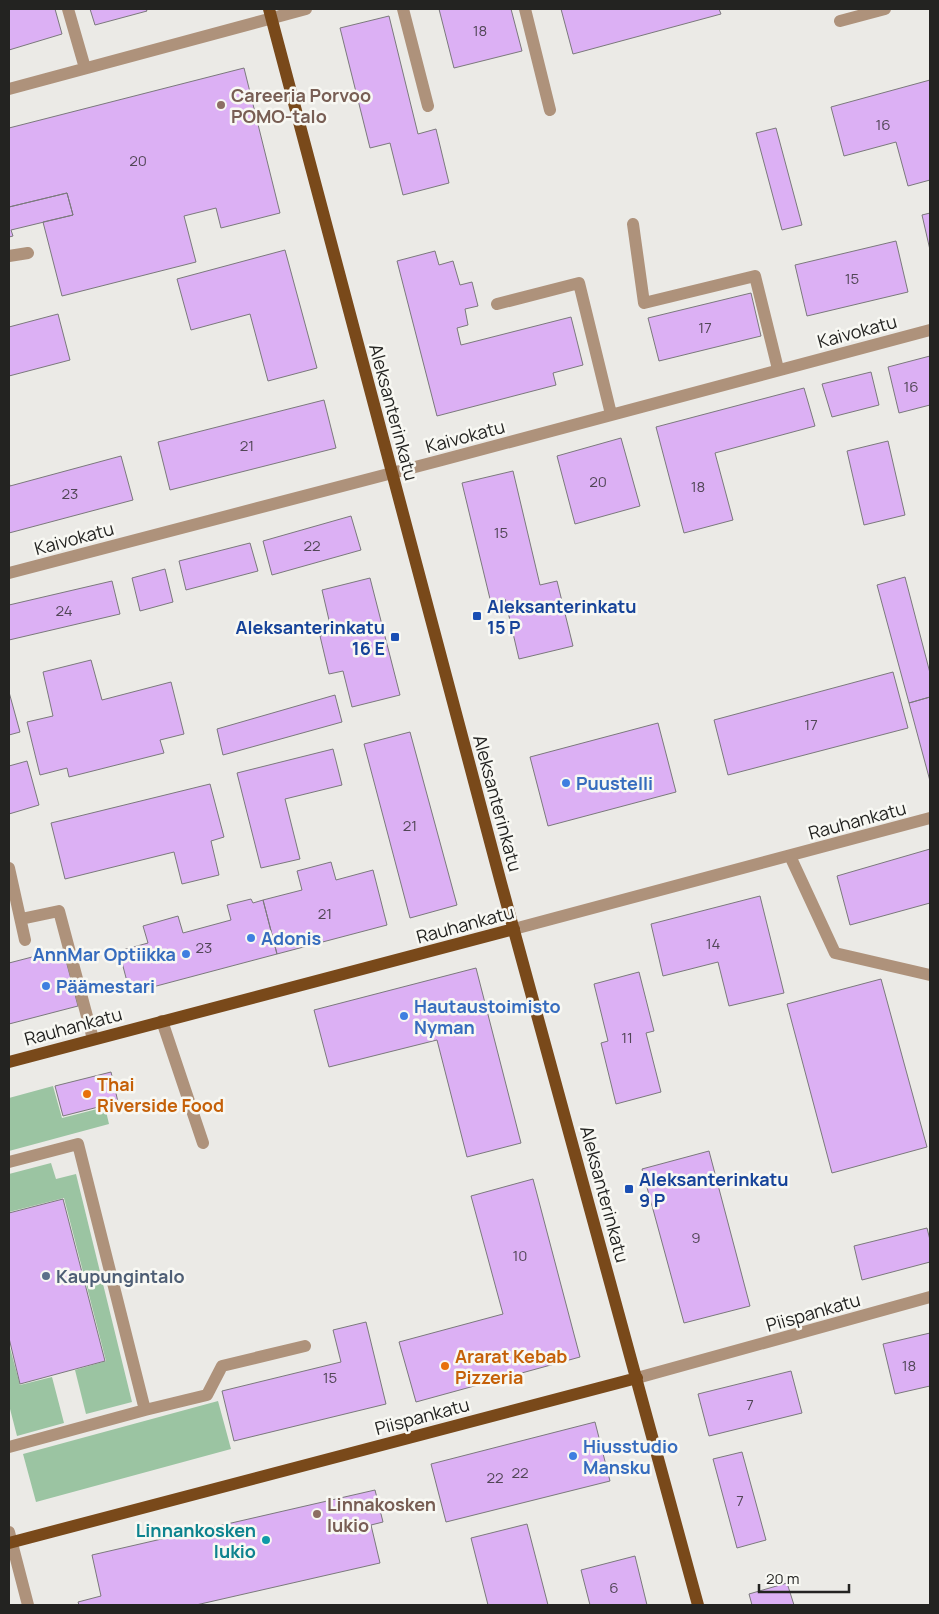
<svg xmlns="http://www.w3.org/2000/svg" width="939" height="1614" font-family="Manrope,sans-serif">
  <rect width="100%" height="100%" fill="#ebeae6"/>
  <!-- green -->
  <path fill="#9bc4a2" d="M53 1086 62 1118 105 1107 109 1124 9 1151V1098Z
    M51 1163 56 1179 76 1174 132 1402 86 1414 75 1370 106 1361 64 1198 9 1212V1174Z
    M9 1344 20 1385 52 1377 64 1423 17 1436 9 1405Z
    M218 1401 231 1449 36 1502 23 1454Z"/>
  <!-- building -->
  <path fill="#dcb0f4" stroke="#7b797c" d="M9 9H55L62 34 9 50Z
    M90 9H146L147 11 95 25Z
    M439 9H511L522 51 454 68Z
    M561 9H719L721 14 573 54Z
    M389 16 418 134 436 129 449 183 403 195 390 143 370 148 340 28Z
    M244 68 280 213 221 228 216 208 184 216 196 262 62 296 43 222 73 215 67 193 9 207V128Z
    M930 80V180L908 186 896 142 844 156 831 107Z
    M776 128 802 225 782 230 756 133Z
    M67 193 73 215 11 230 13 236 9 237V207Z
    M930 213V250L922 215Z
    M896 241 908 292 807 316 795 265Z
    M285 250 317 368 268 381 250 314 191 330 177 279Z
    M435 251 439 265 453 261 460 285 472 282 478 306 465 309 468 325 457 328 461 345 571 317 583 365 553 373 556 385 437 416 397 261Z
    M751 293 761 336 659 361 648 318Z
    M58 314 70 360 9 376V327Z
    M930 356V405L899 413 888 367Z
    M871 372 879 405 832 417 822 384Z
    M804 388 815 426 715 453 733 520 684 533 656 427Z
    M324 400 336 448 170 490 158 442Z
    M621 438 640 506 575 524 557 456Z
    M888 441 905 515 864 525 847 451Z
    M121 456 133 500 9 533V482L10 486Z
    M513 471 540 585 557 581 573 646 519 659 505 599 491 603 462 483Z
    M351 516 361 550 272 575 263 541Z
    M250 543 258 571 186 590 179 561Z
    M165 569 173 602 140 611 132 578Z
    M905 577 930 673V697L909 703 877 585Z
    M370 578 400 695 352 707 343 671 329 674 320 636 332 633 322 590Z
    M112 581 120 614 9 640V605Z
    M91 660 102 700 171 682 184 734 160 740 164 753 69 777 67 768 40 775 27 722 53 716 43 672Z
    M893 672 908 728 728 775 714 720Z
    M9 692 20 732 9 735Z
    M335 695 342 722 223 755 217 729Z
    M930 697V781L909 703Z
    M658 723 676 792 548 826 530 757Z
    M410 732 457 905 410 918 364 744Z
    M333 749 342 785 285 799 300 859 261 868 237 773Z
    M27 761 39 805 9 814V766Z
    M210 784 224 837 211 841 219 875 182 884 174 852 65 879 51 823Z
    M930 849V903L850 925 837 876Z
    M331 862 336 880 373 870 387 925 277 954 263 900 302 890 297 871Z
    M760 896 784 993 729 1006 718 962 663 976 651 924Z
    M251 899 253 903 263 900 277 954 130 993 119 951 148 943 143 926 178 916 183 933 231 920 227 905Z
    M63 949 78 1006 9 1024V963Z
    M476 968 521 1143 467 1157 437 1040 329 1067 314 1010Z
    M639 972 654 1031 646 1033 661 1092 616 1104 601 1043 608 1041 594 984Z
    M881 979 927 1147 832 1173 787 1004Z
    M111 1072 118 1102 63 1116 55 1086Z
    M709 1151 750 1306 684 1323 642 1169Z
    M533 1179 580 1357 416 1402 399 1342 503 1314 471 1196Z
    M63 1199 105 1361 20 1384 9 1338V1213Z
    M927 1228 930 1240V1262L862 1280 854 1246Z
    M366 1322 386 1404 234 1441 222 1391 341 1362 333 1330Z
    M930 1333V1386L895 1394 883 1344Z
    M791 1371 802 1413 709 1436 698 1394Z
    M595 1422 610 1481 446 1522 431 1464Z
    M742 1452 766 1540 737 1548 713 1459Z
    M375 1490 383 1522 371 1525 380 1563 196 1605H79L78 1602 101 1596 92 1555Z
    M527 1524 548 1605H488L471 1538Z
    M635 1556 647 1605H590L581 1570Z
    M787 1583 794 1605H752L749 1594Z"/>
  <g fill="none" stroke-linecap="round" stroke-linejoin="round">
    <!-- minor -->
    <path stroke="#ae927b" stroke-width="12" d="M68 9 85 68
      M403 9 428 106
      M525 9 550 110
      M840 21 885 9
      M9 89 306 9
      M633 224 644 303 755 276 778 369
      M9 256 28 253
      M497 304 579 283 611 414
      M9 573 442 460 930 330
      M790 856 835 953 930 975
      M9 868 25 940
      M21 919 59 911 93 1039
      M514 929 930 818
      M162 1021 203 1143
      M9 1162 78 1144 145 1410 9 1447
      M637 1378 930 1297
      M145 1410 207 1395 222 1366 305 1346
      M9 1532 28 1605"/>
    <!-- major -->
    <path stroke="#79491a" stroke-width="12" d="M269 9 501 883 698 1605
      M9 1062 514 929
      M9 1543 637 1378"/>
  </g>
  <!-- markers -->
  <g fill="#8d6e63" stroke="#f8f8f3" stroke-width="2">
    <circle cx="221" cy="105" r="5"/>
    <circle cx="317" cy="1514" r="5"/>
  </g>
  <g fill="#1a4fb4" stroke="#f8f8f3" stroke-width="2">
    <rect x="472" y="611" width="10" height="10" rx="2.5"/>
    <rect x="390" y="632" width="10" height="10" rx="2.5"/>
    <rect x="624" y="1184" width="10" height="10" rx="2.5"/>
  </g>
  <g fill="#3f7fe0" stroke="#f8f8f3" stroke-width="2">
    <circle cx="566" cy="783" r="5"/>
    <circle cx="251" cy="938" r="5"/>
    <circle cx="186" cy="954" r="5"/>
    <circle cx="46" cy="986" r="5"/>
    <circle cx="404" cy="1016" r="5"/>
    <circle cx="573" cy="1456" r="5"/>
  </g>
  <g fill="#e8710a" stroke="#f8f8f3" stroke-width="2">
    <circle cx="87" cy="1094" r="5"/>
    <circle cx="445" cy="1366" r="5"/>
  </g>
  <circle fill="#5c6f8a" stroke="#f8f8f3" stroke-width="2" cx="46" cy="1276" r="5"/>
  <circle fill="#0f9aa8" stroke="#f8f8f3" stroke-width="2" cx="266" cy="1540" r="5"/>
  <g text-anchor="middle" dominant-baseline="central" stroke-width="5" stroke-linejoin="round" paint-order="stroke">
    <!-- number labels -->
    <g font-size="15" fill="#514656">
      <text x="480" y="30">18</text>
      <text x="883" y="124">16</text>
      <text x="138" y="160">20</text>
      <text x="852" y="278">15</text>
      <text x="705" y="327">17</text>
      <text x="911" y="386">16</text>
      <text x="247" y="445">21</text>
      <text x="598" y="481">20</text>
      <text x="698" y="486">18</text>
      <text x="70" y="493">23</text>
      <text x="501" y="532">15</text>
      <text x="312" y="545">22</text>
      <text x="64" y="610">24</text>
      <text x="811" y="724">17</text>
      <text x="410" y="825">21</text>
      <text x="325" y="913">21</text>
      <text x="713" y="943">14</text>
      <text x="204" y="947">23</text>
      <text x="627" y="1037">11</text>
      <text x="696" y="1237">9</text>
      <text x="520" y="1255">10</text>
      <text x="909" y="1365">18</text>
      <text x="330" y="1377">15</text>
      <text x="750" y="1404">7</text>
      <text x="520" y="1472">22</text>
      <text x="495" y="1477">22</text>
      <text x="740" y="1500">7</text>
      <text x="614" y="1587">6</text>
    </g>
    <!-- education labels -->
    <g font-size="18" font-weight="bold" fill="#785e54" stroke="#f8f8f3" text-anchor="start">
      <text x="231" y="95">Careeria Porvoo<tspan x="231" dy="21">POMO-talo</tspan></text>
      <text x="327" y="1504">Linnakosken<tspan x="327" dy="21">lukio</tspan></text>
    </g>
    <!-- street labels -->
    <g font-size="18" fill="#232321" stroke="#f8f8f3">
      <text transform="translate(857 331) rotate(-15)">Kaivokatu</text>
      <text transform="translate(394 412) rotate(75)">Aleksanterinkatu</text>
      <text transform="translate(465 436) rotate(-15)">Kaivokatu</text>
      <text transform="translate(74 538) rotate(-15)">Kaivokatu</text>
      <text transform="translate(498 803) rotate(75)">Aleksanterinkatu</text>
      <text transform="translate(857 820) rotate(-15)">Rauhankatu</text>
      <text transform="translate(465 924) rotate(-15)">Rauhankatu</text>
      <text transform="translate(73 1026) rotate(-15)">Rauhankatu</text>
      <text transform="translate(605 1194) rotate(75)">Aleksanterinkatu</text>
      <text transform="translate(813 1312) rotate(-16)">Piispankatu</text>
      <text transform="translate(422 1416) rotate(-15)">Piispankatu</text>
    </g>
    <!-- transit labels -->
    <g font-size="18" font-weight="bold" fill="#164399" stroke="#f8f8f3" text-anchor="start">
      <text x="487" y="606">Aleksanterinkatu<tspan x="487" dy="21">15 P</tspan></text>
      <text x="385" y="627" text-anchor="end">Aleksanterinkatu<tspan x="385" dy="21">16 E</tspan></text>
      <text x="639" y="1179">Aleksanterinkatu<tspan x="639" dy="21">9 P</tspan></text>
    </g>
    <!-- shop labels -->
    <g font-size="18" font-weight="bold" fill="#366cbe" stroke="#f8f8f3" text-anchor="start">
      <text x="576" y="783">Puustelli</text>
      <text x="261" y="938">Adonis</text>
      <text x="176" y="954" text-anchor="end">AnnMar Optiikka</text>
      <text x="56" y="986">Päämestari</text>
      <text x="414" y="1006">Hautaustoimisto<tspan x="414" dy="21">Nyman</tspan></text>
      <text x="583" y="1446">Hiusstudio<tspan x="583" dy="21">Mansku</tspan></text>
    </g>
    <!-- food labels -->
    <g font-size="18" font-weight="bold" fill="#c56008" stroke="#f8f8f3" text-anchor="start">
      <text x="97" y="1084">Thai<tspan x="97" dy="21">Riverside Food</tspan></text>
      <text x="455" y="1356">Ararat Kebab<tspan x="455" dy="21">Pizzeria</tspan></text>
    </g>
    <!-- service labels -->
    <g font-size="18" font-weight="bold" fill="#4e5e75" stroke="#f8f8f3" text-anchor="start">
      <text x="56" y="1276">Kaupungintalo</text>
    </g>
    <!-- culture labels -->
    <g font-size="18" font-weight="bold" fill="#0d838f" stroke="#f8f8f3" text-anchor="end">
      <text x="256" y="1530">Linnankosken<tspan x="256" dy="21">lukio</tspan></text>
    </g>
  </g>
  <!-- border -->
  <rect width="939" height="1614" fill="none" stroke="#232321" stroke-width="20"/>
  <!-- scale -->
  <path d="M759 1584v8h90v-8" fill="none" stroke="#232321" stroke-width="2.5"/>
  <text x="766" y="1584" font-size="15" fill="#232321" stroke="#f8f8f3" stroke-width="4" paint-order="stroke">20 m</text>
</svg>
